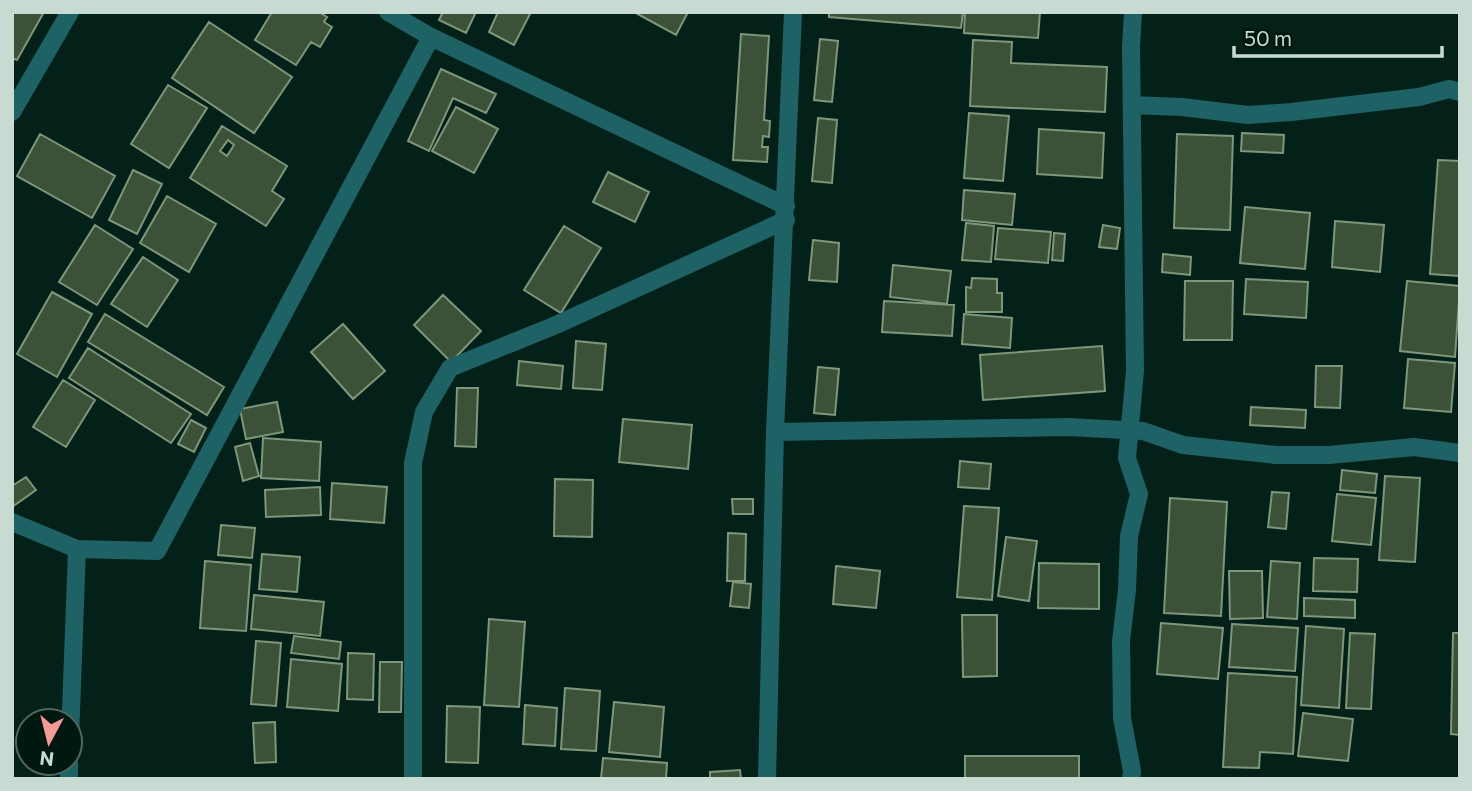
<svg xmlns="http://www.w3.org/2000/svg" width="1472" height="791" font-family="Commissioner,sans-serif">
  <rect width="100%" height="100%" fill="#032119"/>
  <!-- building -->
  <path fill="#3b5138" stroke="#7e967a" stroke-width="2" fill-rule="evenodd" d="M12 12H44L17 60 12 58Z
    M272 12H319L327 17 324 22 332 27 320 47 311 42 296 65 255 40Z
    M443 12H476L466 33 439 20Z
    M498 12H531L514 45 489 32Z
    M634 12H688L676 35Z
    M829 12H963L961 28 829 17Z
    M965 12H1040L1038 38 964 33Z
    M209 22 292 77 254 133 172 78Z
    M741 34 769 36 764 120 770 121 769 137 763 136 762 147H768L767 162 733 160Z
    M820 39 838 41 832 102 814 100Z
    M973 40 1012 42 1011 63 1107 67 1105 112 970 106Z
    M441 69 496 94 486 113 453 98 429 151 408 141Z
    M168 85 207 108 169 168 131 144Z
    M456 107 498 129 474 173 432 151Z
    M969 113 1009 116 1003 181 964 178Z
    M818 118 837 120 832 183 812 181Z
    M222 126 287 166 272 191 284 199 266 226 190 178ZM228 140 234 145 227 156 220 151Z
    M1039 129 1104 133 1102 178 1037 174Z
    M1242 133 1284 135 1283 153 1241 151Z
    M40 134 115 176 92 218 17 176Z
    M1177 134 1233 136 1230 230 1174 228Z
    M1438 160 1460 161 1459 276 1430 274Z
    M133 170 162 184 137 234 109 220Z
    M608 172 649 192 635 222 593 202Z
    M964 190 1015 194 1012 225 962 220Z
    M167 196 216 224 189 272 140 243Z
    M1245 207 1310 213 1305 269 1240 263Z
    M1335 221 1384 225 1380 272 1332 267Z
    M966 223 994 226 991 262 962 260Z
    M95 225 133 249 97 305 59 282Z
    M1103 225 1120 228 1117 249 1099 247Z
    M564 226 601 248 561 313 524 290Z
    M998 228 1051 232 1048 263 995 259Z
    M1054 233 1065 234 1063 261 1052 260Z
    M813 240 839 243 837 282 809 280Z
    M1163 254 1191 257 1190 275 1162 272Z
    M143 257 178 280 147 327 111 304Z
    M893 265 951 271 947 304 890 297Z
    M972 278 997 279V293H1002V312H966V287L971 288Z
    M1246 279 1308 282 1306 318 1244 314Z
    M1185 281H1233L1232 340H1184Z
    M1407 281 1460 286 1455 357 1400 351Z
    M52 292 92 314 57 377 17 354Z
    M443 295 481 331 451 362 414 325Z
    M884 301 954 305 952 336 882 332Z
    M105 314 224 387 207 415 88 342Z
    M964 314 1012 318 1010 348 962 344Z
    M343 324 385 371 353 399 311 352Z
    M576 341 606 344 602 390 573 388Z
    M1102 346 1105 391 983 400 980 355Z
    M88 348 191 414 171 443 69 378Z
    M1408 359 1455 363 1451 412 1404 408Z
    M519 361 563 366 561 389 517 385Z
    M1316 366H1342L1340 408 1315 407Z
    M818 367 839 369 835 415 814 413Z
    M63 380 95 400 66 447 33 427Z
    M457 388H478L476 447 455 446Z
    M277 402 283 432 246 439 240 409Z
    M1251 407 1306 410 1305 428 1250 425Z
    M623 419 692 425 688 469 619 462Z
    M191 420 206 428 194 452 178 444Z
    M263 438 321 442 319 481 261 478Z
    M250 443 259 476 243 481 235 447Z
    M960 461 991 464 989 489 958 487Z
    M1342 470 1377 474 1375 493 1340 490Z
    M1385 476 1420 478 1415 562 1379 560Z
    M26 477 36 490 12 507V486Z
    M555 479 593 480 592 537 554 536Z
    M332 483 387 487 384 523 330 519Z
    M320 487 321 515 266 517 265 490Z
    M1272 492 1289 493 1286 529 1268 527Z
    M1337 494 1376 498 1371 545 1332 541Z
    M1170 498 1227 502 1221 616 1164 613Z
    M732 499H753V514H733Z
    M964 506 999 508 992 600 957 597Z
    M221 525 255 528 252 558 218 555Z
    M728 533 746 534 745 581H727Z
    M1006 537 1037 541 1029 601 998 596Z
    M262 554 300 557 297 592 259 589Z
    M1314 558 1358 559 1357 592 1313 591Z
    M205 561 251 565 246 631 200 628Z
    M1271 561 1300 563 1297 619 1267 617Z
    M1039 563 1099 564V609L1038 608Z
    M836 566 880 571 876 608 833 604Z
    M1229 571H1262L1263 618 1230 619Z
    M733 582 751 584 749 608 730 606Z
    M254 595 324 602 320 636 251 629Z
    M1304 598 1355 600V618L1304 616Z
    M962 615H997V676L963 677Z
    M489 619 525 622 519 707 484 705Z
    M1161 623 1223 628 1218 679 1157 674Z
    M1232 624 1298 628 1295 671 1229 667Z
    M1306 626 1344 629 1339 708 1301 705Z
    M1350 633 1375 634 1371 709 1346 708Z
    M1453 633H1460V735L1451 734Z
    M294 636 341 642 339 659 291 653Z
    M256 641 281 643 276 706 251 704Z
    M348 653 374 654 373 700 347 699Z
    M291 659 342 664 338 711 287 707Z
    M380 662H402L401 712H379Z
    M1228 673 1297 677 1293 754 1260 752 1259 768 1223 767Z
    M565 688 600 691 596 751 561 749Z
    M614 702 664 707 660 757 609 752Z
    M525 705 557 708 555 746 523 744Z
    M447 706 480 707 478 763 446 762Z
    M1303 713 1353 719 1348 761 1298 756Z
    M275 722 276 762 255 763 253 723Z
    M965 756H1079V779H965Z
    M603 758 667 763 666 779H601Z
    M740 770 741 779H710V772Z"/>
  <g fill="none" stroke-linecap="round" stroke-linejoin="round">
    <!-- minor -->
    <path stroke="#1f6266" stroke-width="18" d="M388 12 431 37 786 206
      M1132 105 1182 107 1248 115 1291 112 1419 97 1449 89 1460 92
      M12 112 70 12
      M775 432 1068 427 1143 431 1183 445 1276 455H1329L1414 447 1460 453
      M12 522 77 549 157 551 431 37
      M70 738 77 549
      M69 779V763
      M413 779V463L424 412 450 368 556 325 786 220
      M767 779 775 432 793 12
      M1131 779 1132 771 1122 718 1121 641 1127 590 1129 536 1139 494 1127 458 1135 371 1131 47 1133 12"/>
  </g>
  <!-- border -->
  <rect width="1472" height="791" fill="none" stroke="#c7dbd3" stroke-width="28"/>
  <!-- north arrow -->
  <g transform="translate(49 742) rotate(187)"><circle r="33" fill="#001810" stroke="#50665e" stroke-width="2"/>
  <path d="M0-5L12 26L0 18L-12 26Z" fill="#f59b97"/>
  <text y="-10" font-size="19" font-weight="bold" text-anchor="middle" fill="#c7dbd3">N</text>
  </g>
  <!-- scale -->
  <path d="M1234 46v10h208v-10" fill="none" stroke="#c7dbd3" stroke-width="3.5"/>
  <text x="1244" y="46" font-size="21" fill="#c7dbd3" stroke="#001810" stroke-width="5" paint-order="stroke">50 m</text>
</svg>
